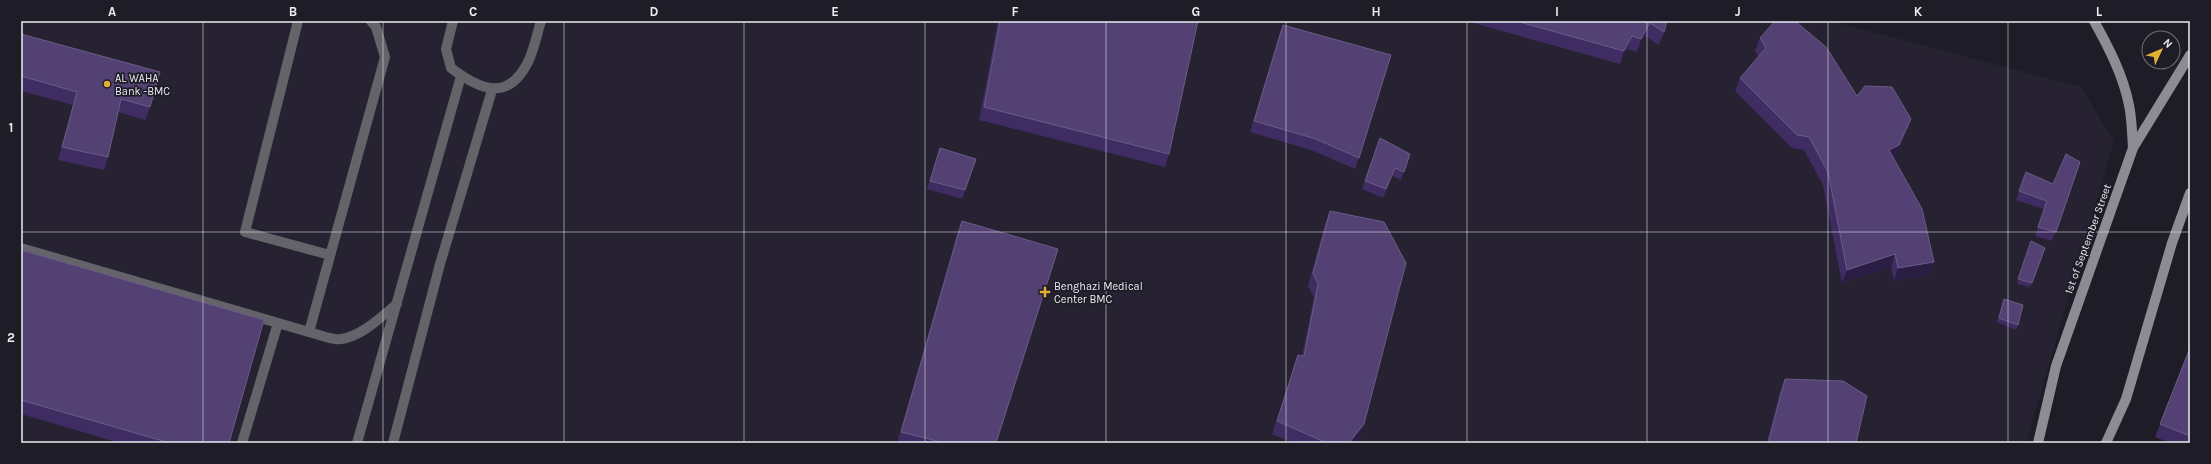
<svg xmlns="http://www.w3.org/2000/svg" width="2211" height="464" font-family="Karla,sans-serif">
  <rect width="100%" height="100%" fill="#1e1c26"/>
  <!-- built -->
  <path fill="#262232" d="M21 21H1831L2081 87 2114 141 2026 443H21Z"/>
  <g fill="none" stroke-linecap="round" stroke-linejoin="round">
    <!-- lane -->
    <path stroke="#646369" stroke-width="10" d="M298 21 245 232 330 255
      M453 21 446 49 451 68C480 90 508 102 528 62 534 50 537 34 541 21
      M21 248 326 337C330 338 337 340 341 339 362 336 381 317 397 304
      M309 332 385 57 376 27 371 21
      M242 443 278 323
      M357 443 461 76
      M393 443 440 264 492 90"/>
    <!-- secondary -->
    <path stroke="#8d8b94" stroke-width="10" d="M2094 21C2109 48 2123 75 2129 105 2132 119 2132 134 2133 148
      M2038 443 2056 366 2133 148 2190 55
      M2106 443 2126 399 2172 243 2190 193"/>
  </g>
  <!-- wall -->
  <path fill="#3f2c63" d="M998 21H1198L1169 154 1165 167 979 120Z
    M1466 21H1667L1664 32 1659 45 1645 36 1637 52 1627 49 1620 64Z
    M1283 25 1359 158 1355 169 1311 150 1250 132 1279 36Z
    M21 34 150 107 145 120 118 112 108 157 104 170 58 160 73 105 21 91Z
    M1760 38 1857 96 1906 132 1894 158 1934 262 1929 275 1894 281 1891 267 1842 283 1823 185 1804 150 1792 148 1735 91 1740 78 1759 57 1755 51Z
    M1380 138 1410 154 1401 180 1392 176 1383 198 1362 189Z
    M940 148 976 159 962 199 927 189Z
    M2080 162 2052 241 2035 236 2044 209 2016 200 2026 172 2053 184Z
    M1330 211 1364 424 1359 437 1355 443H1293L1272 434 1298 355 1302 356 1314 297 1308 286 1325 224Z
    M962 221 996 443H897L957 234Z
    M2031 241 2045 248 2030 287 2017 284Z
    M21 250 229 443H120L21 414Z
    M2004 299 2018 325 2016 330 1997 322Z
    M2190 348V443H2170L2155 437Z
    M1785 379 1856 443H1767L1780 392Z"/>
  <!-- shaded-wall -->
  <path fill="#2a1d44" d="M1650 23 1645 36 1637 52 1641 39Z
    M1632 36 1627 49 1620 64 1624 51Z
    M1911 119 1906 132 1894 158 1885 163 1889 150Z
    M1895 254 1891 267 1842 283 1847 270Z
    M1934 262 1929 275 1894 281 1898 268Z
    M1364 424 1359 437 1355 443H1349Z"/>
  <!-- building -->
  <path fill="#524172" stroke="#6a5c86" d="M1000 21H1198L1169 154 984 107Z
    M1516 21H1667L1664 32 1650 23 1641 39 1632 36 1624 51Z
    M1775 21H1795L1826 47 1857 96 1865 86 1892 87 1911 119 1899 145 1889 150 1922 209 1934 262 1898 268 1895 254 1847 270 1828 172 1809 137 1797 135 1740 78 1766 48 1760 38Z
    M1283 25 1391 55 1359 158 1316 139 1254 121Z
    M21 34 160 72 150 107 121 99 108 157 62 147 77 92 21 76Z
    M1380 138 1410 154 1404 172 1395 168 1386 189 1365 181Z
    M940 148 976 159 965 190 930 181Z
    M2066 154 2080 162 2056 232 2038 227 2047 201 2019 191 2026 172 2053 184Z
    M1330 211 1384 222 1406 263 1364 424 1349 443H1327L1277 421 1298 355 1304 356 1318 284 1313 273Z
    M962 221 1058 249 996 443H945L901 432Z
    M2031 241 2045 248 2032 283 2018 279Z
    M21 250 264 320 229 443H170L21 400Z
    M2004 299 2023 305 2018 325 1999 318Z
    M2190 348V436L2160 424Z
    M1785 379 1843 381 1867 396 1856 443H1768Z"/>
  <!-- grid -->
  <path fill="none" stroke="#ecebf2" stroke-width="1" stroke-opacity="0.55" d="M203 21V443M383 21V443M564 21V443M744 21V443M925 21V443M1106 21V443M1286 21V443M1467 21V443M1647 21V443M1828 21V443M2008 21V443M21 232H2190"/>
  <!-- markers -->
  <g fill="#e1af34" stroke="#1e1c26" stroke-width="1.5">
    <circle cx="107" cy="84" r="4"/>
    <path d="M1043 286h4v4h4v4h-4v4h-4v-4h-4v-4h4z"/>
  </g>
  <g text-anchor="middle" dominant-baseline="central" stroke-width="3.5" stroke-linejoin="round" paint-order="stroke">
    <!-- poi labels -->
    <g font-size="11" fill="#ecebf2" stroke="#1e1c26" text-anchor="start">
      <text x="115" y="78">AL WAHA<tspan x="115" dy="13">Bank -BMC</tspan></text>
      <text x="1054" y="286">Benghazi Medical<tspan x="1054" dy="13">Center BMC</tspan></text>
    </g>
    <!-- street labels -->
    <g font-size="11" fill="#ecebf2" stroke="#1e1c26">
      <text transform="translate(2088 239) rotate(-70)">1st of September Street</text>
    </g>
  </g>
  <!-- border -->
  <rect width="2211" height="464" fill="none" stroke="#1e1c26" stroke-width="44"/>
  <!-- north arrow -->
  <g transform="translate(2161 50) rotate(46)"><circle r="19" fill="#1e1c26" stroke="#706f78"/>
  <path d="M0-3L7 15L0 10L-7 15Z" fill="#e1af34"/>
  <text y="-6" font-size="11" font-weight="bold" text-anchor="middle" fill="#ecebf2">N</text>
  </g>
  <rect x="22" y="22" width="2167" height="420" fill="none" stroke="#ecebf2" stroke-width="1.5"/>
  <g font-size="13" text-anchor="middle" font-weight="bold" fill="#ecebf2">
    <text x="112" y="16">A</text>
    <text x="293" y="16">B</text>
    <text x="473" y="16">C</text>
    <text x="654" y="16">D</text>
    <text x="835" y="16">E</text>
    <text x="1015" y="16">F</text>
    <text x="1196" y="16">G</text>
    <text x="1376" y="16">H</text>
    <text x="1557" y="16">I</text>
    <text x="1738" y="16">J</text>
    <text x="1918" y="16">K</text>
    <text x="2099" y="16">L</text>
    <text x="11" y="132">1</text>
    <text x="11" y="342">2</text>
  </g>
</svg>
